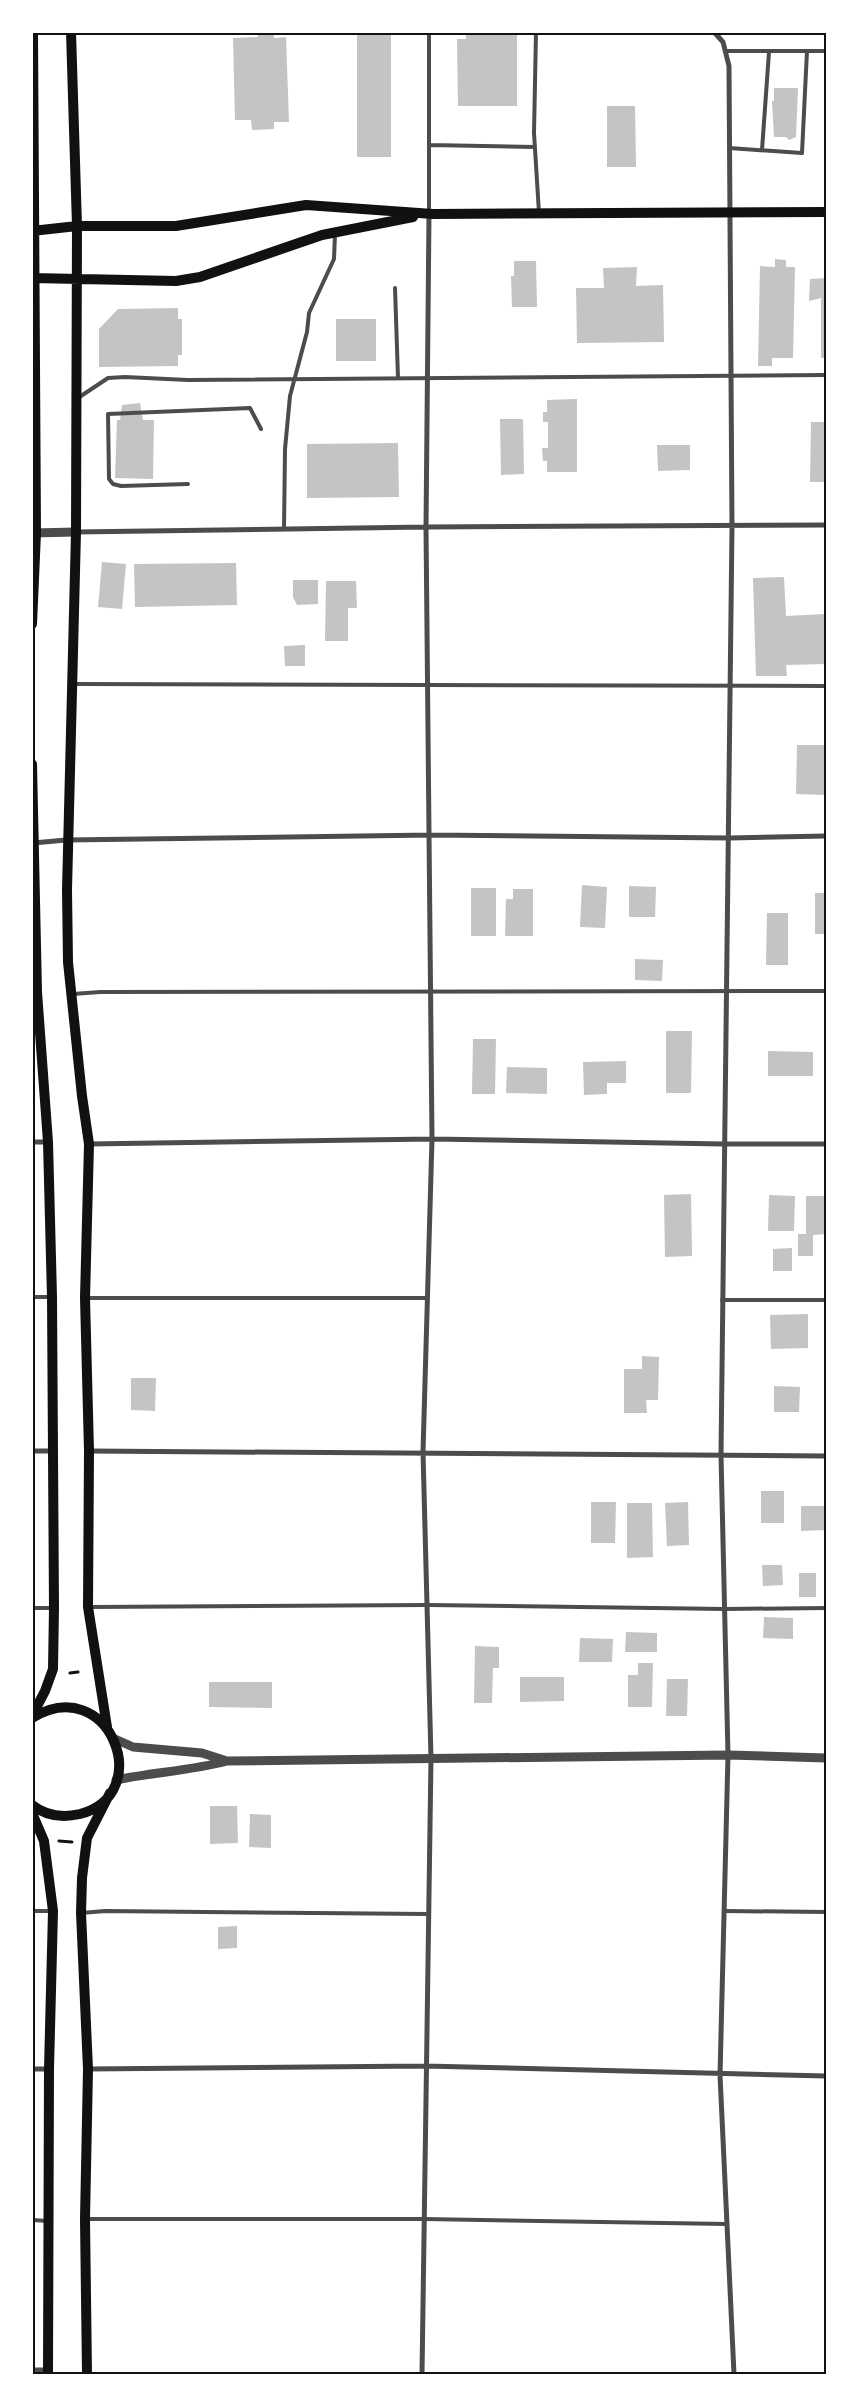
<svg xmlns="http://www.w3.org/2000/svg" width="859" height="2407" font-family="Montserrat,sans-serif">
  <rect width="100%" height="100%" fill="#fff"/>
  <!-- building -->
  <path fill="#c4c4c4" d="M257 32H274V38L286 37 289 122H274V129L252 130 251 120H235L233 38 258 37Z
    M357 32H391V157H357Z
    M466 32H517V106H458L457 39H466Z
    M774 88H798L796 137 789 140 786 137H774L772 101H774Z
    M607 106H635L636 167H607Z
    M775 259 786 260V267H795L793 358H772V366H758L760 266 775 267Z
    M514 261H536L537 307H512L511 276H514Z
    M637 267 636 286 663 285 664 342 577 343 576 288H604L603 268Z
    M826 278V358H821V298L809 301 810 279Z
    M178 308V319H182V355H178V366L99 367V329L118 309Z
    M336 319H376V361H336Z
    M577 399V472H547V461H543L542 448H548V422H543V412H547V400Z
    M140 403 143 420H154L153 479 115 478 117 420H120L122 405Z
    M500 419H523L524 474 501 475Z
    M811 422H826V482H810Z
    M398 443 399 497 307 498V444Z
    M657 445H690V470L658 471Z
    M102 562 126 564 122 609 98 607Z
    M236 563 237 605 135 607 134 564Z
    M784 577 786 616 825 614 826 664 786 665 787 676H756L753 578Z
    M293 580H318V604L297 605 293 597Z
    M326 581H356L357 608H348V641H325Z
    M305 645V666H285L284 646Z
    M797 745H826V795L796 794Z
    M582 885 607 887 605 928 580 927Z
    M629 886 656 887 655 917H629Z
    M471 888H496V936H471Z
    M513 889H533V936H505L506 899H513Z
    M815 893H826V934H815Z
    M767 913H788V965H766Z
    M635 959 663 960 662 981 635 980Z
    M666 1031H692L691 1093H666Z
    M473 1039H496L495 1094H472Z
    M768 1051 813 1052V1076H768Z
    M626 1061V1083H607V1094L584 1095 583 1062Z
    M507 1067 547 1068V1094L506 1093Z
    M691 1194 692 1256 665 1257 664 1195Z
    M769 1195 795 1196 794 1231H768Z
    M806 1196H826V1234L813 1235V1256H798V1234H806Z
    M792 1248V1271H773V1249Z
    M808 1314V1348L771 1349 770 1315Z
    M642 1356 659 1357 658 1400H646L647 1413H624V1369H642Z
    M131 1378H156L155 1411 131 1410Z
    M774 1386 800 1387 799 1412H774Z
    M761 1491H784V1523H761Z
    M591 1502H616L615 1543H591Z
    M688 1502 689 1545 667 1546 665 1503Z
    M627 1503H652L653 1557 627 1558Z
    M801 1506H826V1530L801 1531Z
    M762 1565H782L783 1585 763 1586Z
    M799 1573H816V1597H799Z
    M764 1617 793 1618V1639L763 1638Z
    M626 1632 657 1633V1652H625Z
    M580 1638 613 1639 612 1662H579Z
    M475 1646 499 1647V1668H493L492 1703H474Z
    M638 1663H653L652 1707H628V1675H638Z
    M520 1677H564V1701L520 1702Z
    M667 1679H688L687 1716H666Z
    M209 1682H272V1708L209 1707Z
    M210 1806H237L238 1843 210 1844Z
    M250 1814 271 1815V1848L249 1847Z
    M237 1926V1948L218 1949V1927Z"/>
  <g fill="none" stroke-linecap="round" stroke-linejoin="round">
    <!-- path -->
    <path stroke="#111" stroke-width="3" d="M70 1673 78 1672
      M59 1841 72 1842"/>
    <!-- service -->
    <path stroke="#4c4c4c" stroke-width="4" d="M536 32 534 133 539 213
      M725 51H826
      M430 145 535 147
      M729 148 802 153 807 51
      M762 150 769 52
      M429 212V32
      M395 288 398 378
      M78 398 108 378 125 377 188 380 826 375
      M188 484 121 486 113 484 109 479 108 414 250 408 261 429
      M284 529 285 449 290 396 307 332 309 313 334 259 335 234
      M74 684 826 686
      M73 994 100 992 826 991
      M32 1297H50
      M87 1298H427
      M722 1300H826
      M89 1607 428 1605 725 1609 826 1608
      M32 1608H52
      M32 1911H53
      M724 1911 826 1912
      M81 1913 105 1911 429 1914
      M87 2219H424L727 2224
      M32 2220 48 2221"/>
    <!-- minor -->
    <path stroke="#4c4c4c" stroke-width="5" d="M714 32 723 42 729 66 732 527 721 1455 728 1755 720 2075 734 2374
      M76 532 426 527 826 525
      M33 843 66 840 431 835 729 838 826 836
      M32 1142H48
      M89 1144 432 1139 723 1144H826
      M32 1451H52
      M89 1451 826 1456
      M32 2069H49
      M88 2069 425 2066 826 2076
      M32 2370H48
      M422 2374 431 1758 423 1452 432 1139 426 527 429 214"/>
    <!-- tertiary -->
    <path stroke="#4c4c4c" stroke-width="9" d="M32 533 76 532
      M115 1739 133 1747 202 1753 227 1761 728 1755 826 1758
      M116 1780C153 1772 190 1771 227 1761"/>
    <!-- secondary -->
    <path stroke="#111" stroke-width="10" d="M71 32 77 226 76 532 67 890 68 962 82 1096 89 1144 85 1298 89 1451 88 1607 107 1727
      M32 231 77 226H176L306 205 433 214 826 212
      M32 278 176 281 200 277 322 235 413 217
      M32 624 36 533 33 32
      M32 764 37 992 48 1142 52 1297 54 1608 53 1669 45 1691 32 1716
      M32 1718C109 1671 157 1794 80 1814 63 1818 46 1816 32 1805
      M32 1813 44 1841 53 1911 49 2069 48 2374
      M87 2374 85 2219 88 2069 81 1913 82 1878 87 1838 110 1793"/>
  </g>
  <!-- border -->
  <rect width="859" height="2407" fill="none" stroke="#ffffff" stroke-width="68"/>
  <rect x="34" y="34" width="791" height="2339" fill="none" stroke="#111" stroke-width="2"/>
</svg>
